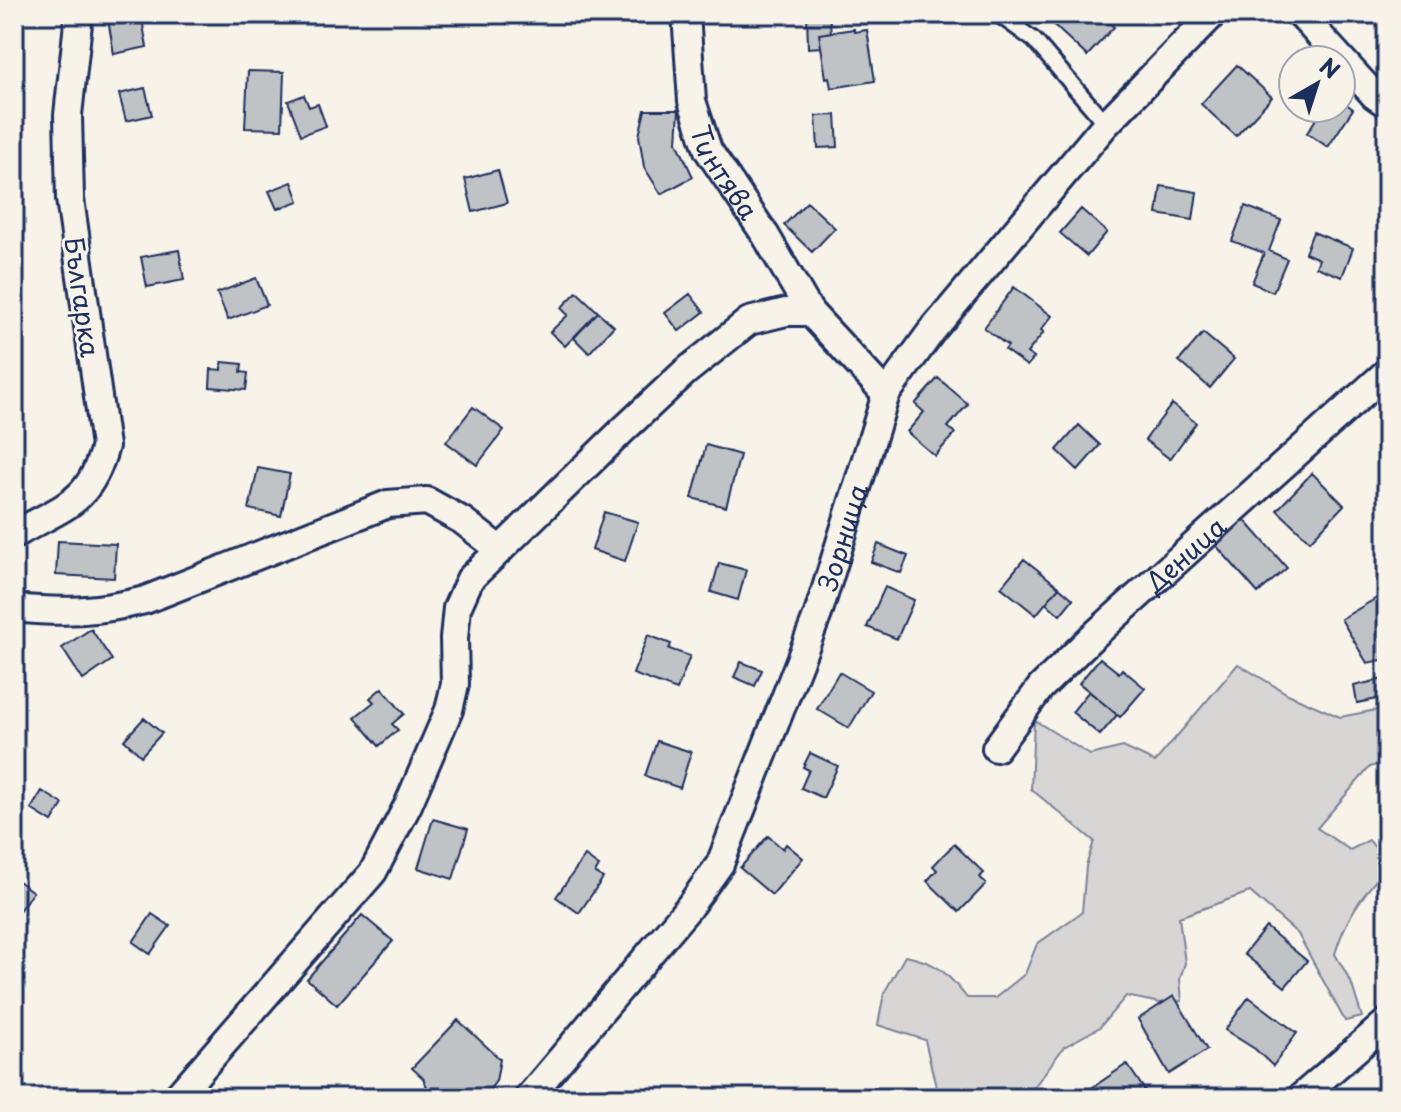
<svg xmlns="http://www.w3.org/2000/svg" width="1401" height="1112" font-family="'Playpen Sans',sans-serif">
  <rect width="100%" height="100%" fill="#f7f3e8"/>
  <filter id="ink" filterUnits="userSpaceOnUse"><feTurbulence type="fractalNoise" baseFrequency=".0125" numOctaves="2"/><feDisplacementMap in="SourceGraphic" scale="16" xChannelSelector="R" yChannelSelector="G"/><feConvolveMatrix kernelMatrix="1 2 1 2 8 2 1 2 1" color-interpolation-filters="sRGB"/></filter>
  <g filter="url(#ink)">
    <!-- green -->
    <path fill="#d7d6d4" stroke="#798299" stroke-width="2" d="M1238 664 1288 694 1340 717 1387 708V762L1370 767 1317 828 1350 850 1369 840 1381 855 1385 870C1361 896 1345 920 1335 954L1351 982 1362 1017 1345 1021 1298 934 1250 892 1179 917 1185 963 1180 979 1182 1001 1160 1003 1126 996 1100 1027 1064 1047 1026 1098H942L935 1083 925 1040 878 1025 884 993 905 956C938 962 947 973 967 998H995L1025 974 1037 944 1082 912 1086 866 1094 841 1031 789 1034 720 1090 755 1123 747 1155 762Z"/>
    <!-- building -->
    <path fill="#c0c3c5" stroke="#1b2f5e" stroke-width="2" d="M107 14H141L147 47 114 54Z
      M141 14H165L142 19Z
      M807 14H829L831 32 819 34 821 47 808 48Z
      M1042 14H1100L1114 27 1087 56Z
      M854 29V32L867 30 875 81 831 88 829 77 826 78 819 34Z
      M1237 65 1272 97 1236 136 1201 104Z
      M248 71 284 72 282 129 245 128Z
      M145 88 152 115 126 121 119 94Z
      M304 95 309 107 318 104 326 126 301 135 288 101Z
      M1341 100 1353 109 1328 147 1307 133 1323 108H1341Z
      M645 110H679L677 142 693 177 661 194 644 167 639 136Z
      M836 115 838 147 818 148 816 116Z
      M498 170 507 203 473 212 465 179Z
      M292 182 299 201 277 209 269 191Z
      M1161 186 1197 192 1193 220 1157 214Z
      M807 202 835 228 812 252 784 225Z
      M1245 206 1281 220 1269 251 1287 259 1273 292 1252 283 1264 253 1232 241Z
      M1081 209 1107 232 1087 256 1060 233Z
      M1313 232 1353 248 1342 277 1316 267 1319 259 1305 253Z
      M179 250 184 280 147 287 141 257Z
      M256 278 267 305 228 320 217 293Z
      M1014 287 1052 316 1041 330 1044 332 1027 353 1034 358 1027 366 1005 350 1008 346 984 328Z
      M577 292 598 312 565 346 550 332 568 315 561 308Z
      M690 294 704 312 679 331 665 313Z
      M598 312 614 326 589 353 574 338Z
      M1203 333 1234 359 1210 388 1179 361Z
      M222 362 242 364 241 372 248 373 246 390 210 387 211 369 222 370Z
      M938 378 968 404 948 427 955 433 935 456 907 432 924 412 915 404Z
      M1172 404 1196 423 1170 459 1145 440Z
      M473 407 504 430 477 465 446 442Z
      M1079 425 1100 445 1078 470 1057 450Z
      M706 445 740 455 726 507 692 498Z
      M258 468 290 474 281 516 249 509Z
      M1312 473 1344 505 1310 541 1277 510Z
      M604 512 638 522 625 561 592 550Z
      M1242 517 1287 568 1258 593 1213 542Z
      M58 541 116 544 114 578 56 575Z
      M878 544 908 556 901 573 871 562Z
      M1024 559 1059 587 1036 615 1001 587Z
      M719 563 746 570 738 600 711 592Z
      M885 587 914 600 897 639 867 627Z
      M1059 587 1073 599 1060 615 1046 603Z
      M1387 592V659L1367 663 1341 619Z
      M91 629 112 660 83 680 62 648Z
      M648 635 671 644 669 649 690 656 677 690 633 674Z
      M1100 658 1119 673 1122 669 1145 688 1120 717 1079 683Z
      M741 662 762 670 755 686 734 677Z
      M839 672 871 691 849 728 817 709Z
      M1387 678V697L1357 703 1354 686Z
      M382 688 404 714 392 724 398 730 379 746 355 717 374 702 370 698Z
      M1089 691 1117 715 1100 735 1072 712Z
      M144 718 162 733 141 756 124 740Z
      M657 741 691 752 680 788 645 776Z
      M810 753 838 766 823 798 801 788 809 770 803 767Z
      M42 791 63 804 52 822 31 809Z
      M433 819 468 829 453 879 418 868Z
      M768 836 783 849 786 844 803 858 772 895 740 868Z
      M954 844 984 873 980 877 986 884 959 912 927 881 937 870 933 866Z
      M585 856 599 866 595 873 603 878 579 913 556 897Z
      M18 881 33 892 15 916 14 886Z
      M152 914 170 926 150 954 133 942Z
      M362 915 393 941 337 1005 307 979Z
      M1266 927 1307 961 1285 987 1244 954Z
      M1174 996 1207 1050 1169 1074 1138 1019Z
      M1249 997 1297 1033 1273 1066 1255 1049 1225 1030Z
      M458 1020 500 1059 496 1081 483 1098H432L423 1078 412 1068Z
      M1127 1064 1150 1098H1086L1083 1094Z"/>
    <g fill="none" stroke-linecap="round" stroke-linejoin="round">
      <!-- service casing -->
      <g stroke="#1b2f5e" stroke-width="20">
        <path id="service" d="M998 14 1034 40 1106 124"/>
      </g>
      <!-- minor casing -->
      <g stroke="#1b2f5e" stroke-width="32">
        <g id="minor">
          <path id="s1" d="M686 14 692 101 708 150 766 236 810 312"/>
          <path d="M1300 14 1374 95 1387 104"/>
          <path d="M14 535C62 506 89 506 105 446L70 199 68 115 79 14"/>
          <path d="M14 608C62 613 98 612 145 600L388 504 427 501 463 521 500 550"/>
          <path id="s2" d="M996 748 1041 687 1091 638 1387 372"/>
          <path d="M176 1098 373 872 408 805 449 710 455 684 454 638 457 608 470 579 623 430 685 372 749 321 786 312H810L886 394"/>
          <path id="s3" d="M528 1098 689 907 720 864 818 614 886 394 931 332 1106 124 1213 14"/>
          <path d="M1300 1098 1387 1022"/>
        </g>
      </g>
      <!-- service -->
      <use href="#service" stroke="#f7f3e8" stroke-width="14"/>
      <!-- minor -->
      <use href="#minor" stroke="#f7f3e8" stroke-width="26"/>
    </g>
  </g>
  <g text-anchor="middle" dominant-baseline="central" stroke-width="6" stroke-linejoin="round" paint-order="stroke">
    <!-- street labels -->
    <g font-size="26" fill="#1b2f5e" stroke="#f7f3e8">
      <text stroke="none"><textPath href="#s1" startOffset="166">Тинтява</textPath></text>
      <text transform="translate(83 297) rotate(82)">Българка</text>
      <text stroke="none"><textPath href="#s3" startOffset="652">Зорница</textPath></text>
      <text stroke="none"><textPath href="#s2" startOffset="272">Деница</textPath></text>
    </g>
  </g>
  <!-- margin -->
  <rect width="1401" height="1112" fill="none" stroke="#f7f3e8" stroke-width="48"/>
  <rect x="24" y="24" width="1353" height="1064" fill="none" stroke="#1b2f5e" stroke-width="3" filter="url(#ink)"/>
  <!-- north arrow -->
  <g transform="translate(1317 84) rotate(39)"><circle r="38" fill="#f7f3e8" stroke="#9fa5b1" stroke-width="2"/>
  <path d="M0-6L14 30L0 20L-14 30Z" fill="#1b2f5e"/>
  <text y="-12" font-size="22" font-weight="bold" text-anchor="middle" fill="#1b2f5e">N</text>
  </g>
</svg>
